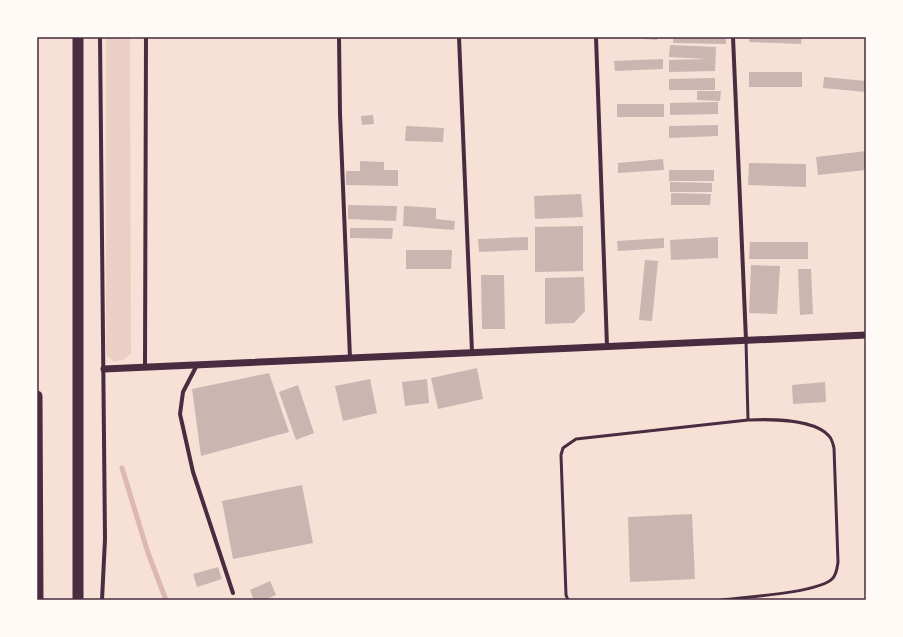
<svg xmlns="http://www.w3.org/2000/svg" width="903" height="637" font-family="Manrope,sans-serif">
  <rect width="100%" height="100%" fill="#f7e1d7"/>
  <!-- green -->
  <path fill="#ebcfc5" d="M106 37H130L131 353 125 359 114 362 106 355Z"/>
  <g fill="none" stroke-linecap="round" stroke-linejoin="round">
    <!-- stream -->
    <path stroke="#dcb8b0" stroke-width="5" d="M122 468 148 553 166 600"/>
  </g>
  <!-- building -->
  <path fill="#ccb4b1" d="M642 37H658L657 40 642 39Z
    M673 37H726V44L673 43Z
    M750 37H802L801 44 749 42Z
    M670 45 716 47 715 71 669 72V60L708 59 669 57Z
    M663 59V69L615 71 614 61Z
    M749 72H802V87H749Z
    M824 77 866 81V92L823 88Z
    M715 78V90H669V79Z
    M697 91H721L720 101 697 100Z
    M718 102V114L670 115V103Z
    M617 104H664V117H617Z
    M373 115 374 124 362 125 361 116Z
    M718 125V136L669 138V126Z
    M406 126 444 128 443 142 405 141Z
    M866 151V170L818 175 816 157Z
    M663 159 664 170 618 173V163Z
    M360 161 384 162V170H398V186L346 185V171H360Z
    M749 163 806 164V187L748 185Z
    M669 170H714V181H669Z
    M670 182 712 183V192H670Z
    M671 193 711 194 710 205H671Z
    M581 194 583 217 535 219 534 196Z
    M348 205 397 206 396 221 348 219Z
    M404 206 436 208V219L455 221 454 230 403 226Z
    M583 226V271L535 272V227Z
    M350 228H393L392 239 350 238Z
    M528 237V250L479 252 478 239Z
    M718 237V258L671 260 670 240Z
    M664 238V248L618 251 617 241Z
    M750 242H808V259H749Z
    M406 250H452L451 269H406Z
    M645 260 658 261 652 321 639 320Z
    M751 265 780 266 777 314 749 313Z
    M798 269H811L813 314 800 315Z
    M481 275H504L505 329H482Z
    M584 277 585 311 574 323 545 324V278Z
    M477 368 483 399 438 409 431 378Z
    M269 373 289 432 201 456 192 389Z
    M370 379 377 413 343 421 335 386Z
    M427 379 429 403 405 406 402 382Z
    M825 382 826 402 793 404 792 385Z
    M298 385 314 433 296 440 279 392Z
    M302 485 313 543 233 559 222 501Z
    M692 514 695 579 630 582 628 517Z
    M218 567 222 579 197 587 193 574Z
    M270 581 276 595 264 600H254L250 590Z"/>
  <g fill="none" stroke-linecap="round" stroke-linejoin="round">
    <!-- service -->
    <path stroke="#4a2c40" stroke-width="3" d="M568 600 566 595 561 455 563 448 576 439 748 420
      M722 600C745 597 817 593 832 579 837 574 837 568 838 562L834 448C833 444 832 439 829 436 814 419 770 419 748 420L746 341"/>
    <!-- minor -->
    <path stroke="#4a2c40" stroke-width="4" d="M100 37 105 539 102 600
      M339 37 340 114 350 358
      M459 37 472 352
      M596 37 607 346
      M733 37 746 340
      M197 365 183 392 180 414 193 472 233 593
      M145 367 146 37"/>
    <!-- tertiary -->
    <path stroke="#4a2c40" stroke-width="7" d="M104 369 866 335"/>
    <!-- trunk -->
    <path stroke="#4a2c40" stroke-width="11" d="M78 37V600
      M37 396 38 600"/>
  </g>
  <!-- border -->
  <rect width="903" height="637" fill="none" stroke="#fffaf5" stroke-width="76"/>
  <rect x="38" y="38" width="827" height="561" fill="none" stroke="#4a2c40" stroke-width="1.5"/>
</svg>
